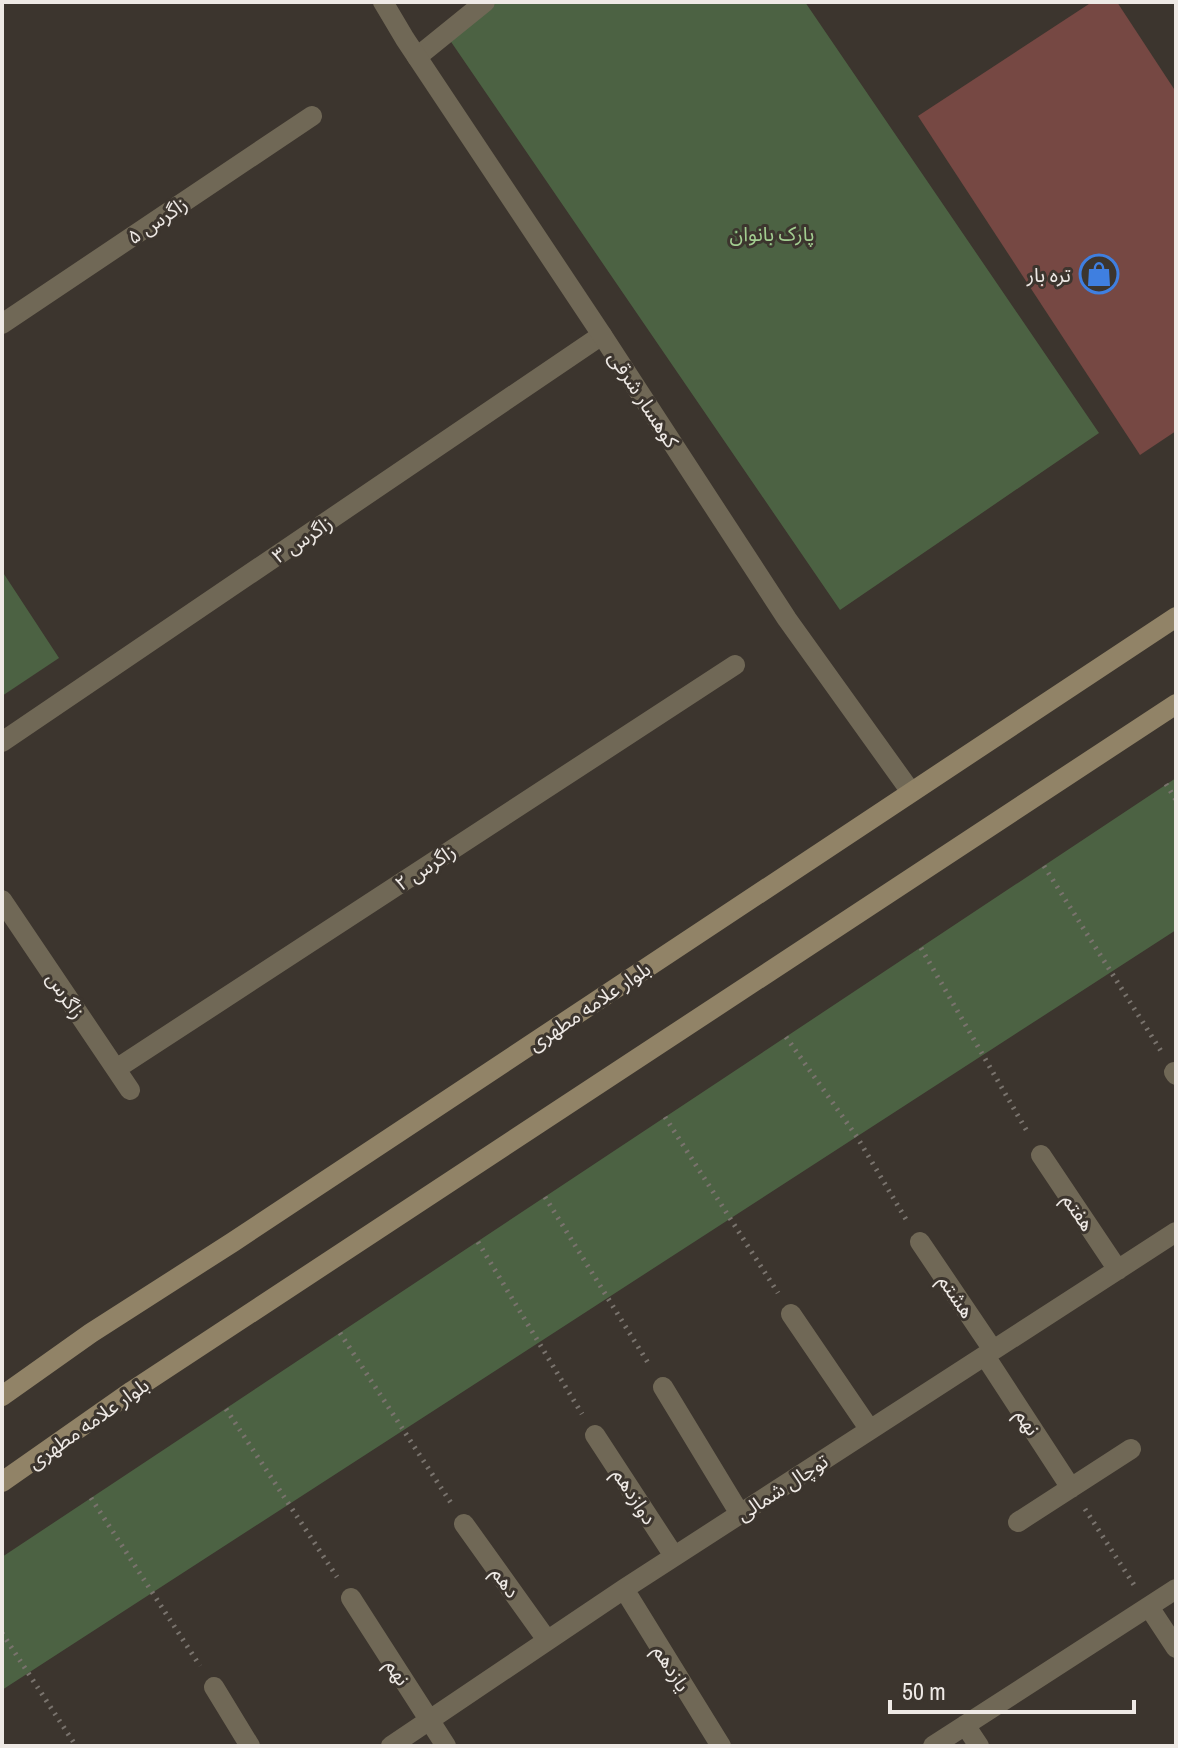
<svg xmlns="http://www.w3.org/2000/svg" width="1178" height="1748" font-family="'Archivo Narrow','Noto Sans Arabic',sans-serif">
  <rect width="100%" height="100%" fill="#3c352e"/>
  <!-- green -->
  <path fill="#4c6243" d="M490 2H805L1099 433 840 610 445 33Z
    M2 571 59 658 2 696Z
    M1176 778V930L2 1690V1557Z"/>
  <!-- building -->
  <path fill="#764843" d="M1092 2H1117L1176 92V431L1140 455 918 116Z"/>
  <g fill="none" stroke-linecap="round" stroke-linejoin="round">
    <!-- path -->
    <path stroke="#79736d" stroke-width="5" stroke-dasharray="2 6" stroke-linecap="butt" d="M1166 784 1176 800
      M1044 866 1161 1051
      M921 948 1028 1133
      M786 1037 857 1137 907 1221
      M665 1117 778 1293
      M545 1197 650 1366
      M478 1242 582 1414
      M340 1333 451 1503
      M226 1409 337 1577
      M91 1498 200 1666
      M1085 1509 1136 1588
      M2 1633 76 1746"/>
    <!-- minor -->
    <path stroke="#706856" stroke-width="20" d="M417 57 485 2
      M2 324 312 116
      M2 742 602 335
      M2 900 130 1090
      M116 1069 735 665
      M1174 1072 1176 1075
      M1041 1155 1118 1270
      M920 1242 993 1350
      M791 1314 870 1430
      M985 1356 1071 1488
      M663 1387 740 1514
      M595 1435 674 1556
      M1018 1522 1131 1449
      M464 1524 547 1640
      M624 1589 721 1746
      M351 1598 446 1746
      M1149 1607 1176 1648
      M214 1687 250 1746
      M965 1725 979 1746
      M391 1746 624 1589 1176 1232
      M933 1746 1176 1589"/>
    <!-- tertiary -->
    <path stroke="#706856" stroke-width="20" d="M383 2 405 39 602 335 787 619 911 792"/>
    <!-- secondary -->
    <path stroke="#918367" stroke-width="20" d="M2 1396 91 1333 233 1242 1176 617
      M2 1482 132 1391 1176 704"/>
  </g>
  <!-- icons -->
  <defs>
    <g id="shop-ring" transform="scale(2)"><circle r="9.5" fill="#3c352e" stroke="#3f7fe0" stroke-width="1.5"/><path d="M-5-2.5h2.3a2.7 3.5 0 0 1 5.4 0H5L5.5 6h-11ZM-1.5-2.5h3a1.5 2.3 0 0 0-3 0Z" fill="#3f7fe0"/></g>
  </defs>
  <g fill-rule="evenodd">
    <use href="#shop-ring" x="1099" y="274"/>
  </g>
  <g text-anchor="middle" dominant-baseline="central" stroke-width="6" stroke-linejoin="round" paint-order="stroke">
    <!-- street labels -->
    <g font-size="20" fill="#eee9e5" stroke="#3c352e">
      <text transform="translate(157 220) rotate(-34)">زاگرس ۵</text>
      <text transform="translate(644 399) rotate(57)">کوهسار شرقی</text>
      <text transform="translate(302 539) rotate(-34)">زاگرس ۳</text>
      <text transform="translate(425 867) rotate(-33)">زاگرس ۲</text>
      <text transform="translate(66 995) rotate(56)">زاگرس</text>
      <text transform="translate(589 1006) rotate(-34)">بلوار علامه مطهری</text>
      <text transform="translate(1079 1212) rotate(56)">هفتم</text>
      <text transform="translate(957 1296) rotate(56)">هشتم</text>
      <text transform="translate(1028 1422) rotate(57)">نهم</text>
      <text transform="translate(88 1423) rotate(-35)">بلوار علامه مطهری</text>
      <text transform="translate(782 1487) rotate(-33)">توچال شمالی</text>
      <text transform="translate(635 1496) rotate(57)">دوازدهم</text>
      <text transform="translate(506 1582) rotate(55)">دهم</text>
      <text transform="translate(672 1668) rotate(58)">یازدهم</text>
      <text transform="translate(398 1672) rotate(58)">نهم</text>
    </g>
    <!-- park labels -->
    <g font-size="20" fill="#a2cd90" stroke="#3c352e">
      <text x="772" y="233">پارک بانوان</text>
    </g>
    <!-- poi labels -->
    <g font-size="20" fill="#eee9e5" stroke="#3c352e" text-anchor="end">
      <text x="1071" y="274">تره بار</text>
    </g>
  </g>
  <!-- border -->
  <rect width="1178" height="1748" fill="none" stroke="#eee9e5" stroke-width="8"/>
  <!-- scale -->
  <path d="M890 1700v12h244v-12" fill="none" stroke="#eee9e5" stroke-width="4"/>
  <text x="902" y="1700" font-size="24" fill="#eee9e5" stroke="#3c352e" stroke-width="6" paint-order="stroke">50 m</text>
</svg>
